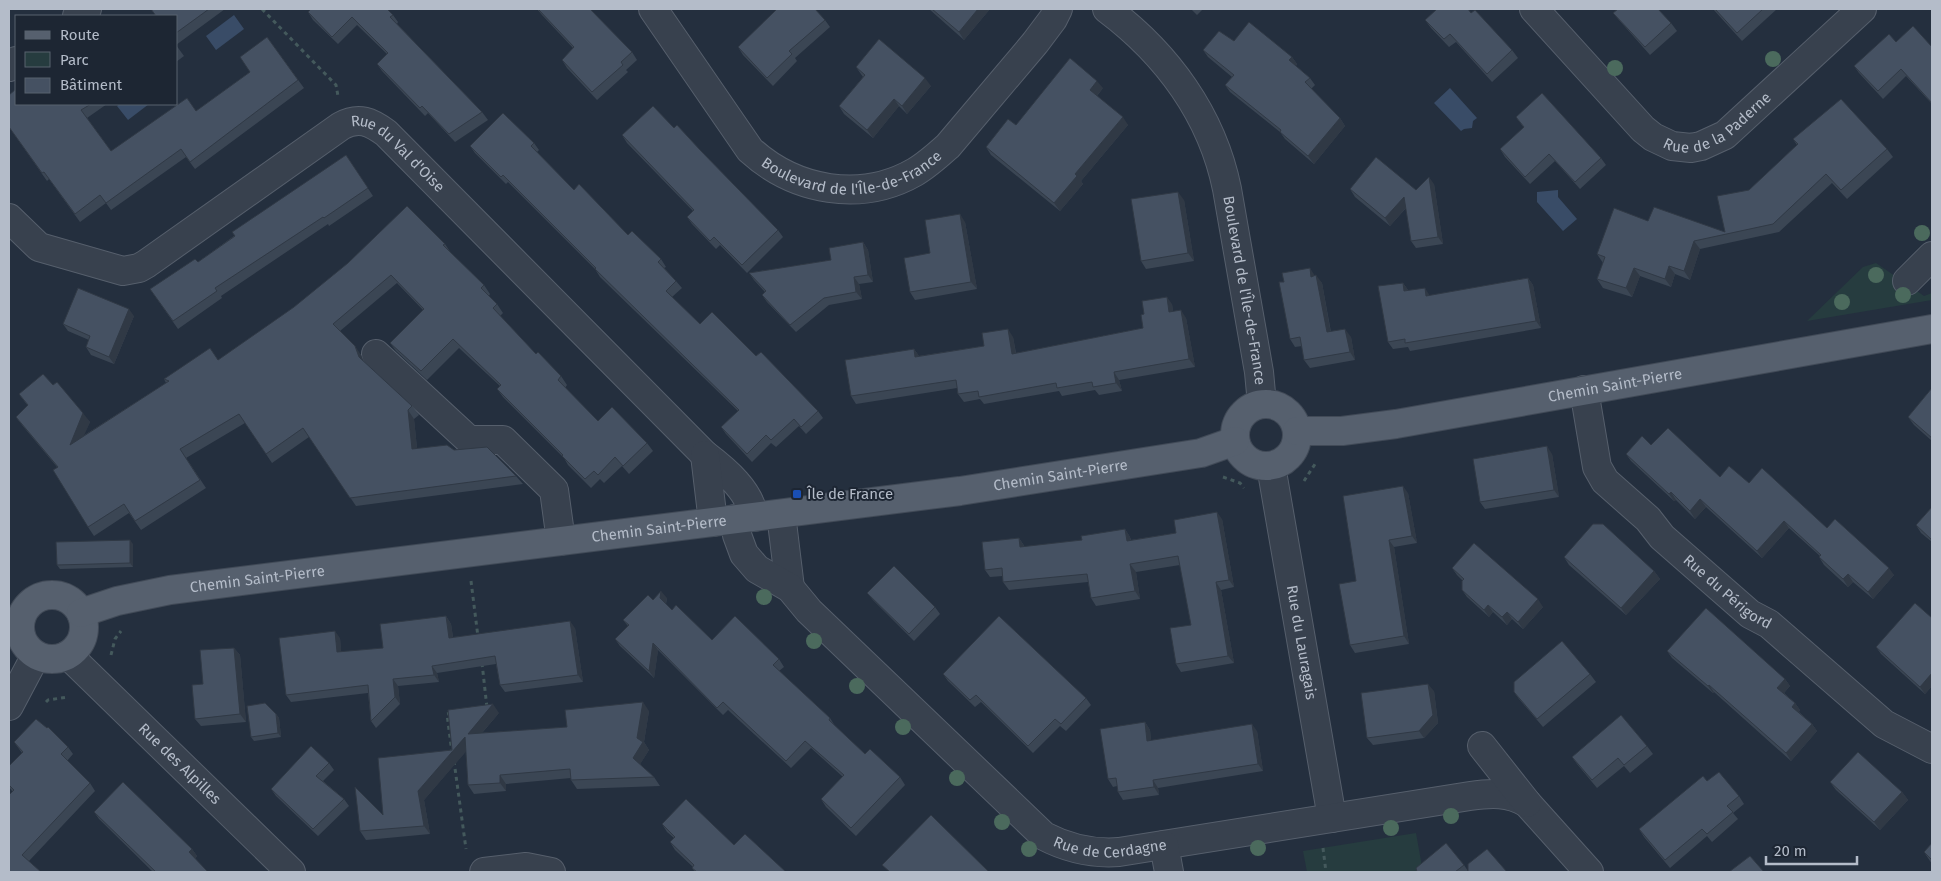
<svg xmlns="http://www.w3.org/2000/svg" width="1941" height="881" font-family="'Fira Sans',sans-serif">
  <rect width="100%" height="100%" fill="#242f3e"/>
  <!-- green -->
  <path fill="#263c3f" d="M1876 263 1924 296 1932 293V300L1807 321 1863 267Z
    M1416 833 1423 872H1307L1303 851Z"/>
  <!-- water -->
  <path fill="#394c67" d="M234 15 244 29 216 50 206 36Z
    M1450 88 1477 118 1473 121 1472 128 1464 129 1461 131 1434 103Z
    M120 104H149L128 120 117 106Z
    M1558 190V197L1577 219 1563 231 1537 202V192Z"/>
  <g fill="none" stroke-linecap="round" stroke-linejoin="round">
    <!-- minor casing -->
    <g stroke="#565f6c" stroke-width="30">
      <g id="minor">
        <path id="s1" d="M653 9 750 150C795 191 861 203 915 172 927 165 938 155 948 146L1035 43 1053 19 1058 9"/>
        <path id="s2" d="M1107 9C1167 54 1212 115 1227 189L1259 372 1262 404"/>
        <path id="s3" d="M1534 9 1643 129 1653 137 1672 146 1691 148 1701 146 1725 135 1862 9"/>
        <path d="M77 16 87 9"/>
        <path d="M9 67 16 61"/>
        <path id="s4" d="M9 218 39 247 123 271 139 268 146 264 341 126C359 116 371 122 386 133L705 455C726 471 750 491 754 517"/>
        <path d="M1907 281 1932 256"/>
        <path d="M376 354 469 440H503L554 490 561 541"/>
        <path id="s5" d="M1584 390 1597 467 1605 481 1648 519 1662 537 1750 614 1769 624 1884 724 1932 749"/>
        <path d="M705 455 713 522"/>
        <path id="s6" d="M1271 466 1332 818"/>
        <path d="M781 514 790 588"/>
        <path id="s7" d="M735 519 737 535 744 554 757 569 790 588 809 611 1044 836C1069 849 1092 854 1119 852L1470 796C1491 793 1509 792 1527 803L1589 872"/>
        <path id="s8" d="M68 655 291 872"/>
        <path d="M9 706 36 655"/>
        <path d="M1482 746 1527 803"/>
        <path d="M1164 845 1169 872"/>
        <path d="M484 872 526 867 551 872"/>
      </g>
    </g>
    <!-- major casing -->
    <g stroke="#414a57" stroke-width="30">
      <g id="major">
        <circle cx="1266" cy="435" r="31"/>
        <path id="s9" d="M1297 431H1342L1396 424 1932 329"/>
        <circle cx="52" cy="627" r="32"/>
        <path id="s10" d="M81 613 117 601 170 590 960 491 1201 453 1235 441"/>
      </g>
    </g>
    <!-- path -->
    <path stroke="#44595c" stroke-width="3" stroke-dasharray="4 4" stroke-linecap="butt" d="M262 9 336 85 338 96
      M1223 477 1240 483 1244 488
      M1304 481 1317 461
      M471 581 478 637
      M111 655 115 639 121 631
      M482 663 487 708
      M46 702 48 700 68 697
      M451 713 447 714 452 753
      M454 761 466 849
      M1323 848 1326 872"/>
    <!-- minor -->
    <use href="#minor" stroke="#38414e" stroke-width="28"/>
    <!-- major -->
    <use href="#major" stroke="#56606e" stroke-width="28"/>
  </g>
  <!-- trees -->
  <g fill="#4b6a5d">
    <circle cx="1773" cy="59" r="8"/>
    <circle cx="1615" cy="68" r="8"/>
    <circle cx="1922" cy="233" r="8"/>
    <circle cx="1876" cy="275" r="8"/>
    <circle cx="1903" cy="295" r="8"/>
    <circle cx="1842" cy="302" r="8"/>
    <circle cx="764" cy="597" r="8"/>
    <circle cx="814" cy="641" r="8"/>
    <circle cx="857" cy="686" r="8"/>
    <circle cx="903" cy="727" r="8"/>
    <circle cx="957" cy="778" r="8"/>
    <circle cx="1451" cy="816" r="8"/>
    <circle cx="1002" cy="822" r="8"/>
    <circle cx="1391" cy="828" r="8"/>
    <circle cx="1258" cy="848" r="8"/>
    <circle cx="1029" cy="849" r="8"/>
  </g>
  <!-- wall -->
  <path fill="#3b4654" d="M151 9H225L176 45 184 56 176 62V16H156Z
    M537 9 632 52 637 60 626 70 628 72 597 100 567 68 562 60 573 48 542 15Z
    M929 9H990L964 40Z
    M1191 9H1203L1197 15Z
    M1713 9H1777L1742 41Z
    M308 12 393 15 398 22 397 24 482 112 488 120 455 142 428 113 425 116 382 71 377 64 387 54 357 25 338 44 313 20Z
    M1471 13 1512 50 1518 58 1492 82 1456 42 1449 47 1431 28 1425 20Z
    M1613 13 1671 23 1677 31 1650 55 1619 20Z
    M825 20 830 27 795 58 797 61 773 86 743 55 738 47Z
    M267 37 304 88 195 169 186 157 111 210 106 203 80 222 49 179 47 181 9 127 16 104H107L87 118 111 151 196 111 250 72Z
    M1234 41 1292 57 1297 64 1296 66 1310 78 1315 85 1311 89 1340 118 1345 126 1314 164 1285 139 1280 132 1230 92 1225 85 1232 77 1208 57 1203 50Z
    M1896 42 1932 47V104L1906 76 1883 99 1859 73 1854 66Z
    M856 67 931 86 907 114 899 106 873 138 844 114 839 106 863 77Z
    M1103 88 1097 96 1128 125 1081 181 1083 184 1060 211 991 155 986 147 1016 125Z
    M1516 117 1601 158 1606 165 1580 189 1555 161 1530 184 1505 157 1500 149 1524 128Z
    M674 128 701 151 778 230 783 237 747 273 720 245 716 249 692 224 687 217 693 211 627 143 622 135Z
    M1793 139 1887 149 1893 157 1847 199 1832 183 1779 232 1700 249 1690 280 1675 274 1671 287 1640 276 1632 297 1603 288 1597 279 1603 263 1597 254 1725 232 1749 190 1797 145Z
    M534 143 539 150 537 152 574 190 628 235 661 259 666 267 664 268 676 281 682 288 672 297 700 324 756 356 818 411 823 418 806 434 799 426 776 447 771 443 752 462 726 434 721 427 738 411 600 277 595 269 508 182 506 184 475 153 470 146Z
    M346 155 373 196 329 226 328 224 221 296 222 298 178 329 150 289 198 262Z
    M1434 184 1443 244 1416 248 1411 241 1406 208 1390 226 1355 197 1350 189 1416 190Z
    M1184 200 1194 261 1146 269 1141 261Z
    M965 222 977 289 915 300 910 292 930 253Z
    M863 242 868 250 873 282 859 284 862 299 829 305 796 332 767 302 762 295 765 292 754 280 749 273 831 260Z
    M445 244 451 253 484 285 490 294 489 296 497 304 503 313 500 316 536 354 561 376 567 385 565 388 598 421 647 443 653 451 629 474 622 466 604 483 600 479 591 488 568 465 564 458 503 397 497 389 500 386 459 348 427 380 396 351 390 343 423 310 397 283 340 331 361 355 363 360 412 406 419 415 414 419 417 448 454 450 516 476 523 484 356 506 309 437 272 463 245 423 186 458 206 488 141 530 129 513 94 536 88 527 57 467 22 425 16 417 28 406 19 394 53 385 90 422 83 436 166 383 164 379 219 360Z
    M1315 276 1322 283 1331 332 1351 337 1355 360 1310 368 1304 360 1302 346 1295 347 1290 339Z
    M1528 278 1533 285 1541 328 1410 351 1408 347 1393 349 1388 342 1403 283 1408 290 1430 296Z
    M1172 304 1173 312 1186 318 1195 367 1119 380 1122 391 1099 395 1095 390 1062 396 1059 391 984 404 980 399 964 402 958 394 957 388 856 404 851 396 914 349 919 356 984 346 1013 337 1016 353 1143 328 1144 314Z
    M134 316 114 364 91 355 86 347 89 340 68 331 63 324Z
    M1932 388V441L1914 425 1908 417Z
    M1651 445 1720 477 1749 483 1827 528 1894 575 1873 599 1853 582 1848 587 1824 565 1819 557 1820 556 1789 528 1762 558 1706 507 1695 519 1676 500 1674 501 1631 461 1626 454Z
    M1552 454 1559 497 1485 509 1480 502Z
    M1408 493 1417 543 1394 547 1409 644 1355 653 1350 645 1356 581Z
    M1932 507V542L1921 533 1916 525Z
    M1222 519 1234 587 1221 590 1234 663 1181 672 1176 664 1191 625 1180 565 1136 572 1140 599 1096 606 1091 598 1088 582 1009 590 1003 582V576L990 577 985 570 1019 538 1025 547 1082 540 1125 529 1130 537 1131 540 1176 533Z
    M133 544V567L60 569 57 565Z
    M1564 557 1654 571 1660 579 1626 615 1569 565Z
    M1452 568 1543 607 1523 629 1512 619 1507 625 1493 612 1489 617 1467 597 1462 590V580L1457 575Z
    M867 593 935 607 940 614 914 641 873 600Z
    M667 598 666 604 672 610 712 640 779 659 784 667 779 671 830 718 835 726 865 754 900 777 905 785 856 836 826 807 821 799 843 777 811 748 791 768 728 710 723 715 658 650 654 678 620 646 615 639 628 626 623 620Z
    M446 616 451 624 453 637 575 628 583 682 505 692 500 685 496 664 437 673 439 682 398 686 400 704 376 728 371 721 368 693 291 702 286 695 340 638 341 652 383 648Z
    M1932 618V686L1925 694 1881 654 1876 647Z
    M234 648 240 655 246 722 201 726 195 719 203 684Z
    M1667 651 1785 679 1790 686 1784 693 1795 703 1800 710 1799 712 1812 724 1817 731 1791 761 1714 692 1713 693 1672 658Z
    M943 674 1086 698 1091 705 1066 731 1060 726 1033 753 981 702 975 707 948 681Z
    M1590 674 1596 682 1543 727 1519 699 1514 692Z
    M1434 691 1438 723 1424 738 1373 745 1367 738Z
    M649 711 644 742 649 750 640 764 654 777 660 786 577 789 571 780V778L506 784V791L474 794 468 785 466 751 424 800 430 834 366 840 360 831 383 815 452 750 499 713 482 733 567 727Z
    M276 714 279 718 281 737 254 741 251 737Z
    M1145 722 1150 730 1151 741 1257 731 1263 771 1158 788 1159 795 1123 800 1118 792 1117 786 1113 787 1108 779Z
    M14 742 68 747 73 754 67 761 90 783 95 791 29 861 9 872 12 791 9 787V766L22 753Z
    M1647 746 1653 754 1630 773 1624 766 1597 788 1577 764 1572 757Z
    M329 763 334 770 323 781 344 799 349 806 318 836 276 796 271 789Z
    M1707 781 1739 796 1744 804 1733 813 1738 819 1712 842 1707 836 1670 868 1644 837 1639 829Z
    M1830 782 1902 792 1908 800 1880 830 1836 790Z
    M94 812 192 849 197 856 195 859 208 872H153L99 819Z
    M662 824 734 845 786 872H695L692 868 693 867 675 850 670 842 674 838 667 832Z
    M1932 843V864L1924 852Z
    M1464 865 1468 871 1507 872H1417Z"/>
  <!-- shaded-wall -->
  <path fill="#303945" d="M978 9H990L964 40 959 32Z
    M1292 57 1297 64 1294 68 1289 60Z
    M925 78 931 86 907 114 902 106Z
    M1097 81 1103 88 1095 98 1090 90Z
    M894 99 899 106 873 138 867 130Z
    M1123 117 1128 125 1081 181 1083 184 1060 211 1054 203 1075 174Z
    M1340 118 1345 126 1314 164 1308 156Z
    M1429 177 1434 184 1443 244 1438 237Z
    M1178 192 1184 200 1194 261 1188 253Z
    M1404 197 1409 204 1390 226 1385 218Z
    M960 214 965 222 977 289 971 282Z
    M1694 241 1700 249 1690 280 1684 271Z
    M863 242 868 250 873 282 868 275Z
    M1669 266 1675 274 1671 287 1665 279Z
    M1310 268 1315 276 1311 277Z
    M1634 268 1640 276 1632 297 1626 288Z
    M1316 275 1322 283 1332 340 1327 332Z
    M854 277 859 284 862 299 856 292Z
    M1528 278 1533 285 1541 328 1536 321Z
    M1403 283 1408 290 1404 291Z
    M1425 288 1430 296H1426Z
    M1167 297 1172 304 1174 320 1169 312Z
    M129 309 134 316 114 364 109 357Z
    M1181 310 1186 318 1195 367 1189 359Z
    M1008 329 1013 337 1017 361 1012 354Z
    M1345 329 1351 337 1355 360 1350 352Z
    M355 346 361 355 365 365 359 357Z
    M914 349 919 356 915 357Z
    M1114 372 1119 380 1122 391 1116 383Z
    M408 410 414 419 418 458 412 449Z
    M83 413 90 422 76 454 70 445Z
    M1547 446 1552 454 1559 497 1554 490Z
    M1403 486 1408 493 1417 543 1412 536Z
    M1671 492 1676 500 1674 501 1669 494Z
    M1700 499 1706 507 1695 519 1690 511Z
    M1217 512 1222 519 1234 587 1229 580Z
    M1784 521 1789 528 1762 558 1757 551Z
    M1125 529 1130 537 1132 549 1127 541Z
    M1019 538 1024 546 1025 555 1020 547Z
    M130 540 133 544V567L130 563Z
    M1389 540 1394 547 1409 644 1404 636Z
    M1130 564 1136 572 1140 599 1135 591Z
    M1889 568 1894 575 1873 599 1868 592Z
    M1654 571 1660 579 1626 615 1621 608Z
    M1848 574 1853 582 1848 587 1843 579Z
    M1216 582 1221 590 1234 663 1228 656Z
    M661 591 667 598 665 606 660 598Z
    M1538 599 1543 607 1523 629 1518 622Z
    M1488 605 1493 612 1489 617 1484 610Z
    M1507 612 1512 619 1507 625 1502 617Z
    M446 616 451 624 454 645 449 638Z
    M570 621 575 628 583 682 578 675Z
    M335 631 340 638 342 660 337 652Z
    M653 643 658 650 654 678 649 671Z
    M234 648 240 655 246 722 240 714Z
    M432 666 437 673 439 682 434 675Z
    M1932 673V686L1925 694 1920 687Z
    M393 679 398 686 400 704 395 697Z
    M1785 679 1790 686 1782 695 1777 688Z
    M1428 684 1434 691 1438 723 1424 738 1419 731Z
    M1709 685 1714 692 1713 693 1708 686Z
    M643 702 649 711 644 742 649 750 639 766 633 758 637 738Z
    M1795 703 1800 710 1797 714 1792 707Z
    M493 704 499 713 474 742 468 734Z
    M276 714 279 718 281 737 278 733Z
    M1145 722 1150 730 1152 749 1147 741Z
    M1252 724 1257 731 1263 771 1258 764Z
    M1812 724 1817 731 1791 761 1786 753Z
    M465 737 471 746 424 800 430 834 424 826 418 791Z
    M500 775 506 784V791L500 783Z
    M1153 780 1158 788 1159 795 1154 787Z
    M1902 792 1908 800 1880 830 1874 822Z
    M192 849 197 856 194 860 189 852Z"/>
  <!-- building -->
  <path fill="#455162" stroke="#303945" d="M151 9H209L176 33V16H156Z
    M311 9H387L393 15 390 17 482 112 449 134 422 106 420 108 377 64 388 53 352 17 332 37 308 12Z
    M538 9H590L632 52 621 62 623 65 592 92 562 60 574 47Z
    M777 9H815L825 20 789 51 792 54 767 78 738 47Z
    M932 9H978L959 32Z
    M1437 9H1468L1471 13 1475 10 1512 50 1487 74 1450 34 1444 39 1425 20Z
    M1618 9H1658L1671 23 1645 47 1613 13Z
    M1715 9H1763L1737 33Z
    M1249 22 1292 57 1289 60 1310 78 1305 82 1340 118 1308 156 1280 132 1281 130 1225 85 1234 75 1203 50 1219 31 1234 41Z
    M1913 26 1932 47V103L1901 69 1878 91 1854 66 1889 34 1896 42Z
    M267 37 298 80 190 162 181 149 106 203 100 195 75 214 44 172 42 173 9 127V95L16 89V104H91L81 110 111 151 187 98 196 111 250 72 240 57Z
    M879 39 925 78 902 106 894 99 867 130 839 106 865 75 856 67Z
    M1070 58 1097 81 1090 90 1123 117 1075 174 1077 176 1054 203 986 147 1008 119 1016 125Z
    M1542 93 1601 158 1575 182 1549 154 1525 177 1500 149 1524 127 1516 117Z
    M1841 99 1887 149 1841 190 1826 174 1773 224 1694 241 1684 271 1669 266 1665 279 1634 268 1626 288 1597 279 1605 257 1597 254 1614 208 1648 221 1654 207 1725 232 1717 196 1749 190 1798 144 1793 139Z
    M653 106 674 128 677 125 701 151 778 230 742 265 714 237 710 241 687 217 694 210 622 135Z
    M503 113 534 143 531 146 574 190 579 184 628 235 632 231 661 259 658 262 676 281 666 291 700 324 712 312 756 356 761 352 818 411 801 427 794 419 771 440 766 435 747 454 721 427 739 410 595 269 596 268 503 175 501 177 470 146Z
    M346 155 368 188 324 218 323 217 215 288 217 291 173 321 150 289 195 259 198 262 235 236 232 232Z
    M1376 157 1416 190 1429 177 1438 237 1411 241 1404 197 1385 218 1350 189Z
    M1178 192 1188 253 1141 261 1131 199Z
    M407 206 445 244 443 245 484 285 481 288 497 304 493 308 536 354 538 352 561 376 558 380 598 421 612 407 647 443 623 466 615 457 598 475 594 471 585 479 562 456 563 455 497 389 501 385 453 339 421 371 390 343 424 309 391 275 333 324 355 346 359 357 412 406 408 410 412 449 447 445 454 450 487 447 516 476 350 498 303 428 266 454 239 414 180 449 200 480 135 521 124 504 88 527 53 470 58 467 16 417 28 405 19 394 43 374 53 385 57 382 83 413 70 445 169 381 164 379 210 348 218 360 294 307 348 263Z
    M960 214 971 282 910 292 904 258 930 253 925 220Z
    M863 242 868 275 854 277 856 292 824 298 790 325 762 295 766 291 749 273 831 260 829 248Z
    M1310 268 1311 277 1316 275 1327 332 1345 329 1350 352 1304 360 1300 337 1290 339 1279 282H1284L1282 273Z
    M1528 278 1536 321 1423 340 1405 343V339L1388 342 1378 286 1403 283 1404 291 1425 288 1426 296Z
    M78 288 129 309 109 357 86 347 90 336 63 324Z
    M1167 297 1169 312 1181 310 1189 359 1114 372 1116 383 1093 387 1092 382 1057 388 1056 383 979 397 978 391 958 394 956 380 851 396 845 360 914 349 915 357 984 346 982 333 1008 329 1012 354 1143 328 1141 315 1144 314 1142 301Z
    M1932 388V438L1908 417Z
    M1668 428 1720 477 1729 466 1749 483 1762 468 1827 528 1835 519 1889 568 1868 592 1848 574 1843 579 1819 557 1821 555 1784 521 1757 551 1700 499 1690 511 1671 492 1669 494 1626 454 1642 436 1651 445Z
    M1547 446 1554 490 1480 502 1473 459Z
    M1403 486 1412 536 1389 540 1404 636 1350 645 1339 584 1356 581 1343 496Z
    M1932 507V540L1916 525Z
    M1217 512 1229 580 1216 582 1228 656 1176 664 1170 628 1191 625 1178 556 1130 564 1135 591 1091 598 1087 574 1003 582 1002 568 985 570 982 542 1019 538 1020 547 1082 540 1081 536 1125 529 1127 541 1176 533 1174 520Z
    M1593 524H1603L1654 571 1621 608 1564 557Z
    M130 540V563L57 565 56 542Z
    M1474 543 1538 599 1518 622 1507 612 1502 617 1488 605 1484 610 1462 590V581L1464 579 1452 568Z
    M894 566 935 607 909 634 867 593Z
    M661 591 660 598 672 610 676 605 712 640 735 616 779 659 773 665 830 718 829 720 865 754 870 749 900 777 851 828 821 799 844 775 805 741 786 761 723 702 717 708 653 643 649 671 615 639 629 625 623 620 648 595 653 600Z
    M1915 603 1932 618V673L1920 687 1876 647Z
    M1706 608 1785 679 1777 688 1795 703 1792 707 1812 724 1786 753 1709 685 1708 686 1667 651Z
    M446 616 449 638 570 621 578 675 500 685 495 656 432 666 434 675 393 679 395 697 371 721 368 685 286 695 279 638 335 631 337 652 383 648 380 624Z
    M999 616 1086 698 1061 724 1055 719 1028 746 976 695 970 700 943 674Z
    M1562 641 1590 674 1537 719 1514 692V682Z
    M234 648 240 714 195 719 192 685 203 684 200 650Z
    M1428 684 1433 715 1419 731 1367 738 1361 693Z
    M643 702 637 738 643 742 633 758 654 777 571 780 570 769 500 775V783L468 785 465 737 418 791 424 826 360 831 355 787 383 815 378 758 452 750 448 710 493 704 468 734 567 727 565 710Z
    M265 703 276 714 278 733 251 737 247 706Z
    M1621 715 1647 746 1624 765 1618 758 1592 780 1572 757Z
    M36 719 47 728 48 727 68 747 61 754 90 783 22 855 41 872H9V795L14 790 9 785V766L23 752 14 742Z
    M1145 722 1147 741 1252 724 1258 764 1153 780 1154 787 1118 792 1116 778 1108 779 1100 729Z
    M311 746 329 763 316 776 344 799 313 829 271 789Z
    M1858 752 1902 792 1874 822 1830 782Z
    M1719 772 1739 796 1727 806 1733 812 1707 834 1702 829 1665 860 1639 829 1703 776 1707 781Z
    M123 782 192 849 189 852 207 871 206 872H156L94 812Z
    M686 799 734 845 745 834 786 872H697L692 868 694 865 670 842 675 837 662 824Z
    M931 815 989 872H890L882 865Z
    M1446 843 1464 865 1455 872H1417L1416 868Z
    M1932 843V860L1924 852Z
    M1487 849 1507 872H1468V864Z
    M1750 856 1764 872H1729Z"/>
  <!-- markers -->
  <rect fill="#1a4fb4" stroke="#1d2633" stroke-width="2" x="792" y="489" width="10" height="10" rx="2.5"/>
  <g text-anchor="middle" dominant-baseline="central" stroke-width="4" stroke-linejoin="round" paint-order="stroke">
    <!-- street labels -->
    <g font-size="15" fill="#b4bcc9" stroke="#1d2633">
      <text stroke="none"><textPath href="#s3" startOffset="249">Rue de la Paderne</textPath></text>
      <text stroke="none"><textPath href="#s1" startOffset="284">Boulevard de l'Île-de-France</textPath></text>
      <text stroke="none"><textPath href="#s4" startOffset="462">Rue du Val d'Oise</textPath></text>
      <text stroke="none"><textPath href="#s2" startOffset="324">Boulevard de l'Île-de-France</textPath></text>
      <text stroke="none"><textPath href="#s9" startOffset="322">Chemin Saint-Pierre</textPath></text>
      <text stroke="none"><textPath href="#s10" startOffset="990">Chemin Saint-Pierre</textPath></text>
      <text stroke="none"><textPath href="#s10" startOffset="585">Chemin Saint-Pierre</textPath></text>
      <text stroke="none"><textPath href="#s10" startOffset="180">Chemin Saint-Pierre</textPath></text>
      <text stroke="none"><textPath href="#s5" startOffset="260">Rue du Périgord</textPath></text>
      <text stroke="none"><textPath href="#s6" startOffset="179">Rue du Lauragais</textPath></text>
      <text stroke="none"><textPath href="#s8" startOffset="156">Rue des Alpilles</textPath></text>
      <text stroke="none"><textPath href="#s7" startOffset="518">Rue de Cerdagne</textPath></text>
    </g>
    <!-- poi labels -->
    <g font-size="15" fill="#b4bcc9" stroke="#1d2633" text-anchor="start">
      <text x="807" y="494">Île de France</text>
    </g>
  </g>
  <!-- border -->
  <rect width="1941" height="881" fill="none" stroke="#b4bcc9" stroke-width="20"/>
  <!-- legend -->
  <rect x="15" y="15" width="162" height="90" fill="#1d2633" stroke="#59626f"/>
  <rect x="25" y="31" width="25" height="8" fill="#56606e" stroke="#59626f"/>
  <text x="60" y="40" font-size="15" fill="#b4bcc9">Route</text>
  <rect x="25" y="52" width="25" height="15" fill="#263c3f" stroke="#59626f"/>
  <text x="60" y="65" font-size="15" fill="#b4bcc9">Parc</text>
  <rect x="25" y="78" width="25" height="15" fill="#455162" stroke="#59626f"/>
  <text x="60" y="90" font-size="15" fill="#b4bcc9">Bâtiment</text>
  <!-- scale -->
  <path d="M1766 856v8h91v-8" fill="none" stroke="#b4bcc9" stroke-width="2.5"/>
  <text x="1774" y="856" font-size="15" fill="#b4bcc9" stroke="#1d2633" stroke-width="4" paint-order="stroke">20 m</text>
</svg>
